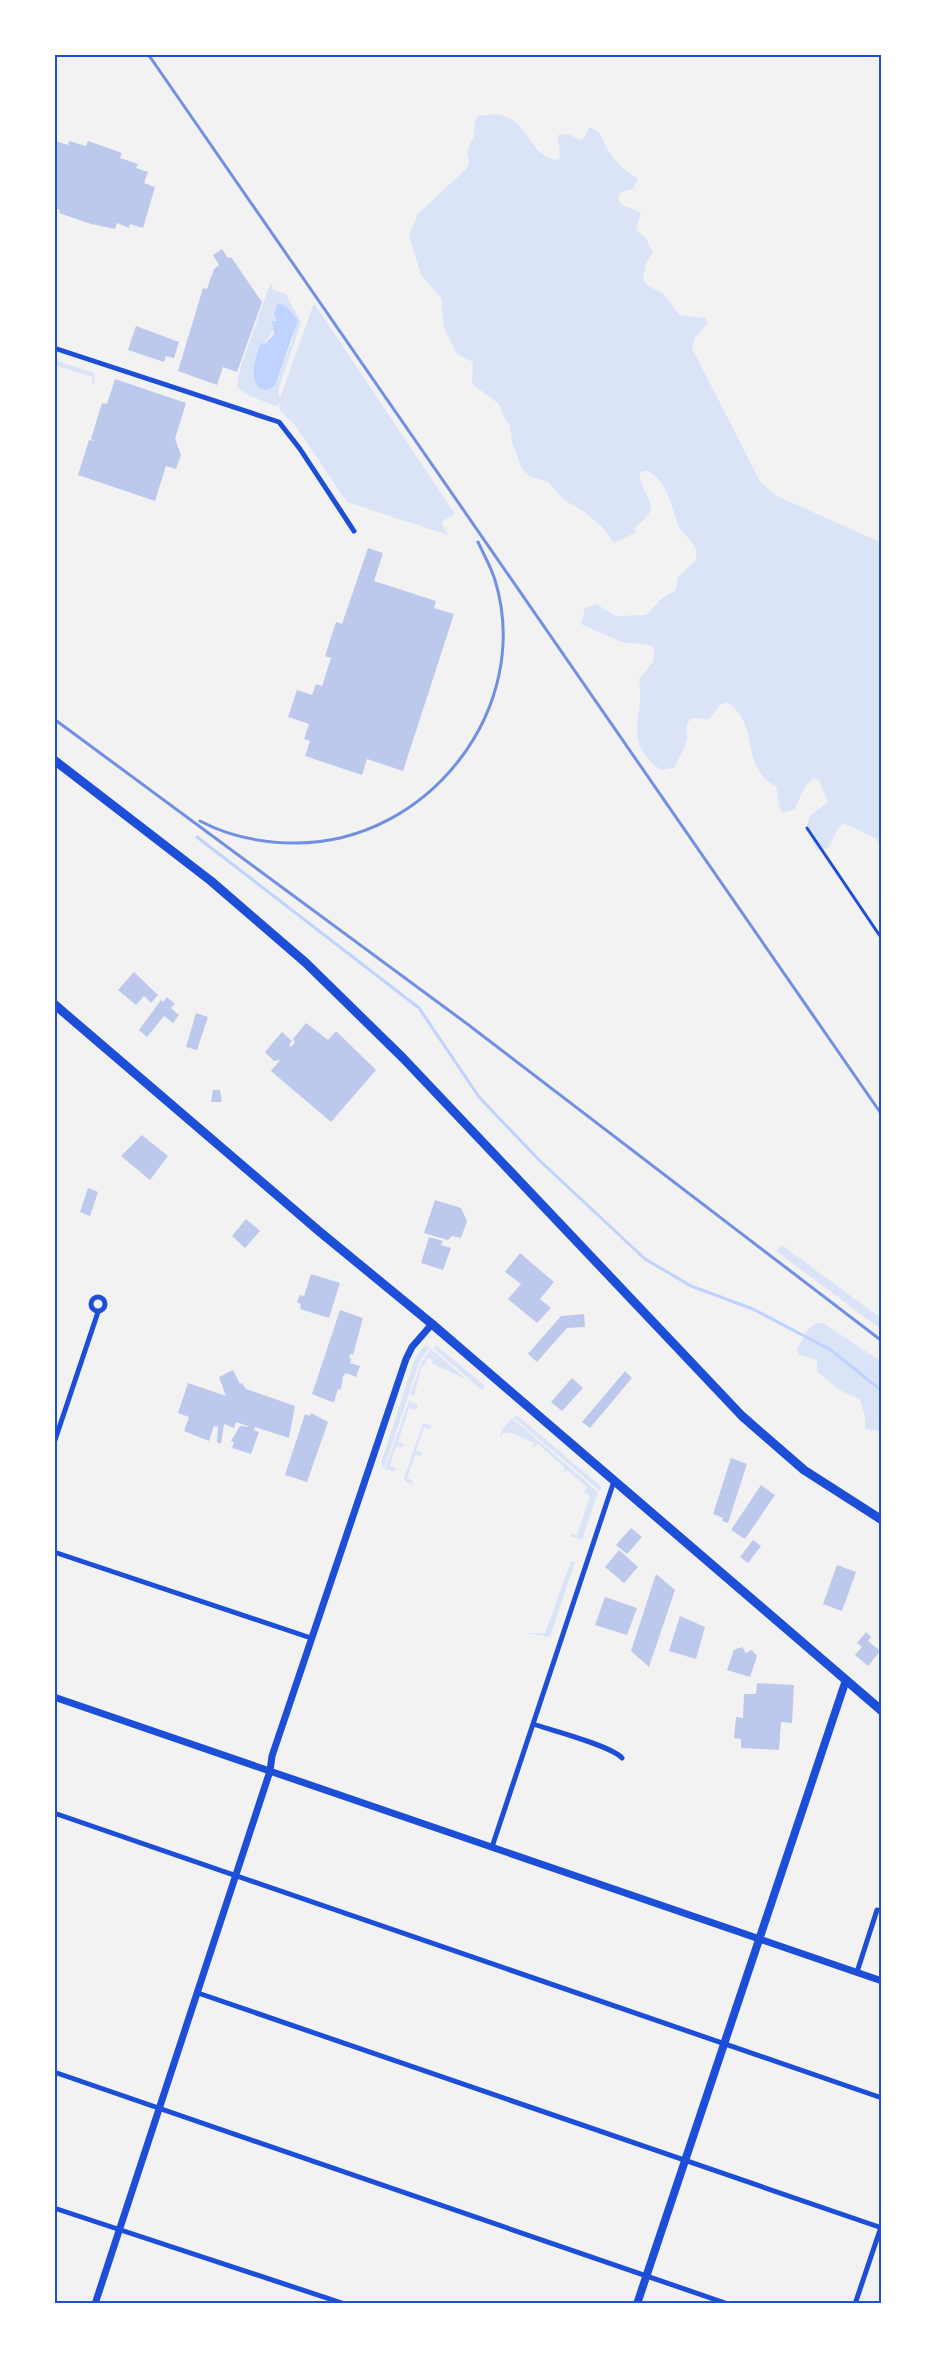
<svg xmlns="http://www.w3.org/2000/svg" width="936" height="2358" font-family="Montserrat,sans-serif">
  <rect width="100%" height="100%" fill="#f2f2f2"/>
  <!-- green -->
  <path fill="#dbe4f7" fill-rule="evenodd" d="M496 114C530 119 528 155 555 160L560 158 558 135 569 134 579 140 584 138 589 127 599 132C608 152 617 168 638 178L633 189 621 192 618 198 621 204 641 213 636 230 645 237 653 252 646 262 643 279 647 285 663 294 680 315 705 318 708 323 695 337 692 348 761 483 779 497 882 543V848L876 839 844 823 839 827 828 848 817 850 806 827 810 816 828 802 819 780 813 778C802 787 801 798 795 809L784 813 780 809 776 786C738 767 762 723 726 702L721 704 709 719 692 718C682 727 689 730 687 740 685 750 678 759 674 768L661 770C620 741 646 717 639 679L654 661V649L649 645 621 642 581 624 585 608 596 604 616 616 646 615 662 598 676 590 678 577 695 561C702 544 682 536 678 525 670 503 669 486 649 471H643L639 475C646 502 663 506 636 527L635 533 614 543 604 529 586 513 564 500 548 482 531 477 522 469 512 442 510 425 506 421 499 404 472 384 473 362 457 354 444 328 441 298 421 275 409 236 418 214 467 168 469 163 467 152 474 135 475 121 478 116Z
    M270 284 273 285 272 289 286 294 301 322 278 391 280 398 314 303 455 514 441 522 448 535 347 502 295 425 279 409 280 403 276 406 252 397 237 387 240 369ZM274 313 294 335 275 386 255 383 259 348 261 343 264 345C271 332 278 329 274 313Z
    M54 360 95 373 94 384 91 385 93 377 54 365Z
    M782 1245 882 1319V1330L776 1251Z
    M817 1323H823L882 1362V1432L865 1429V1417L860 1399 839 1390 817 1371V1360L799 1354 797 1349 808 1329Z
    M425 1345 430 1348 420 1360 384 1469 381 1463 415 1358Z
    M437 1346 485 1386 482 1390 433 1348Z
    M431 1349 466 1379 432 1364 433 1360 427 1358 425 1365H422L414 1396 410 1395 422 1361Z
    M409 1401 418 1404 416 1410 409 1408 398 1442 404 1444 403 1448 396 1446 390 1466 396 1468 395 1472 385 1469Z
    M518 1416 598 1484 602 1488 600 1491 513 1417Z
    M512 1418 598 1492 582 1540 570 1536 571 1534 577 1535 590 1496 584 1492 587 1487 567 1470 563 1474 565 1468 538 1444 532 1449 534 1443 512 1433H504L499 1438 503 1428Z
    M423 1423 432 1426 430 1429 424 1427 416 1450 422 1453 421 1456 415 1455 407 1478 413 1481 412 1484 406 1482 404 1478Z
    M571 1561 575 1562 550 1637 526 1633H545Z"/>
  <!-- water -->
  <path fill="#bfd3fe" d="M278 303 287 307 298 320 275 386 267 390 260 389C248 378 256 356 261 342L264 345 274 334 272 321H276L274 313Z"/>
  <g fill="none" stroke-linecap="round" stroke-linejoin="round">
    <!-- stream -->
    <path stroke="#bfd3fe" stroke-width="3" d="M197 837 419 1008 479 1097 539 1160 645 1259 691 1286 753 1309 831 1350 882 1391"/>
  </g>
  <!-- building -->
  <path fill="#bdc9ec" d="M55 141 68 145 69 141 86 146 88 141 122 153 120 158 138 164 136 168 148 172 144 183 155 187 143 228 130 224 129 228 117 223 115 229 91 224 59 213 60 210 54 208Z
    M222 249 228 258 231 257 262 302 237 372 223 367 217 385 178 371 203 288 207 289 214 269 219 265 213 255Z
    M136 326 179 342 174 358 166 356 164 362 128 350Z
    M115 379 186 403 175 439 181 455 176 469 166 466 155 501 78 475 89 440 95 441 91 439 102 403 107 404Z
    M368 548 383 553 374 581 436 601 434 608 454 614 403 771 367 759 362 775 305 756 310 741 304 739 309 724 288 717 297 690 312 695 316 684 322 686 331 658 325 656 336 622 342 624Z
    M134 972 158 995 151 1003 144 996 136 1005 118 990Z
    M167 997 175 1004 171 1008 179 1015 173 1023 164 1016 147 1037 139 1030 161 1000 163 1002Z
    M196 1013 208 1017 197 1050 186 1047Z
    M306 1023 328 1040 336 1031 376 1070 331 1122 271 1071 280 1060 274 1061 265 1052 282 1032 292 1041 289 1045 291 1047 295 1042 293 1039Z
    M213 1090H220L222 1102H211Z
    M142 1135 168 1156 150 1180 121 1156Z
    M88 1188 98 1192 90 1216 80 1212Z
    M435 1200 461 1208 467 1221 461 1238 452 1236 448 1240 424 1233Z
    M246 1219 260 1231 245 1248 232 1236Z
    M429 1237 443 1241 441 1245 451 1248 443 1270 421 1263Z
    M520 1253 554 1282 540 1299 551 1308 537 1323 508 1299 521 1284 505 1272Z
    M311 1274 340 1283 329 1318 300 1309 301 1304 297 1302 300 1295 304 1296Z
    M340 1310 363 1318 353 1355 350 1354 349 1358 351 1359 350 1363 360 1366 356 1377 346 1373 343 1376 341 1390 338 1389 334 1402H332L312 1394Z
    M584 1314 585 1327 567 1328 537 1362 528 1354 561 1316Z
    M233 1370 240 1384 242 1383 246 1389 295 1406 289 1438 255 1427 254 1430 259 1432 251 1454 232 1448 234 1442 231 1441 240 1426 250 1427 236 1422 234 1428 224 1424 221 1444 217 1442 218 1427 214 1426 209 1441 184 1431 189 1417 178 1413 188 1383 226 1396 219 1377Z
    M625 1371 632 1378 590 1428 582 1422Z
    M572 1378 583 1388 562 1411 551 1402Z
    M311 1413 328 1422 307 1482 285 1475 305 1414 310 1416Z
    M731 1458 747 1464 728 1523 722 1521 723 1518 713 1514Z
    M761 1485 775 1495 745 1539 731 1530Z
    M631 1528 642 1537 627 1554 616 1545Z
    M753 1540 761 1546 748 1563 740 1557Z
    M619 1550 638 1567 624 1583 605 1567Z
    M837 1565 856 1572 842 1611 823 1604Z
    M656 1574 675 1590 649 1667 631 1651Z
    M605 1597 637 1608 627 1635 595 1625Z
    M680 1616 705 1627 696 1659 669 1651Z
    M866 1632 871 1637 868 1641 880 1651 868 1666 855 1655 862 1647 857 1643Z
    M742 1647 746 1653 752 1650 757 1656 750 1677 727 1670 734 1650Z
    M757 1683 794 1685 792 1723 781 1722 779 1750 741 1748V1739L734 1738 736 1717 743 1718 744 1694H756Z"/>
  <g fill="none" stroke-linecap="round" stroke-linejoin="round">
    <!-- service -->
    <path stroke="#1d4ed8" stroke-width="3" d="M807 828 882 939"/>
    <!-- minor -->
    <path stroke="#1d4ed8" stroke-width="5" d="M54 348 279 422 300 449 354 531
      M91 1304a7 7 0 1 1 14 0a7 7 0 1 1-14 0Z
      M54 1443 98 1312
      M54 1552 311 1638
      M533 1724C551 1730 612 1746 622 1758
      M54 1813 882 2098
      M492 1847 614 1481
      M857 1972 877 1910
      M198 1993 882 2228
      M54 2072 728 2304
      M54 2208 345 2304
      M855 2304 882 2224"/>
    <!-- tertiary -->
    <path stroke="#1d4ed8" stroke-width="7" d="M54 1697 882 1981
      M95 2304 270 1771 272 1756 406 1359 412 1347 432 1324"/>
    <!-- secondary -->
    <path stroke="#1d4ed8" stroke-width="8" d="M637 2304 846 1680"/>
    <!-- primary -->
    <path stroke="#1d4ed8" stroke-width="9" d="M54 1004 320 1232 432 1324 882 1711"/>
    <!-- trunk -->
    <path stroke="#1d4ed8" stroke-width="9" d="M54 760 211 881 306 963 403 1058 742 1416 804 1470 882 1520"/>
    <!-- rail -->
    <path stroke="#7290e2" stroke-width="3" d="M148 54 882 1115
      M54 719 466 1023 882 1341
      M200 821C230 837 263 843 296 843 428 843 534 708 495 580 491 567 484 555 478 542"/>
  </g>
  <!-- border -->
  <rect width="936" height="2358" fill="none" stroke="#ffffff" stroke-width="111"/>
  <rect x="56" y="56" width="824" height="2246" fill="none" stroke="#1d4ed8" stroke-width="2"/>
</svg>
